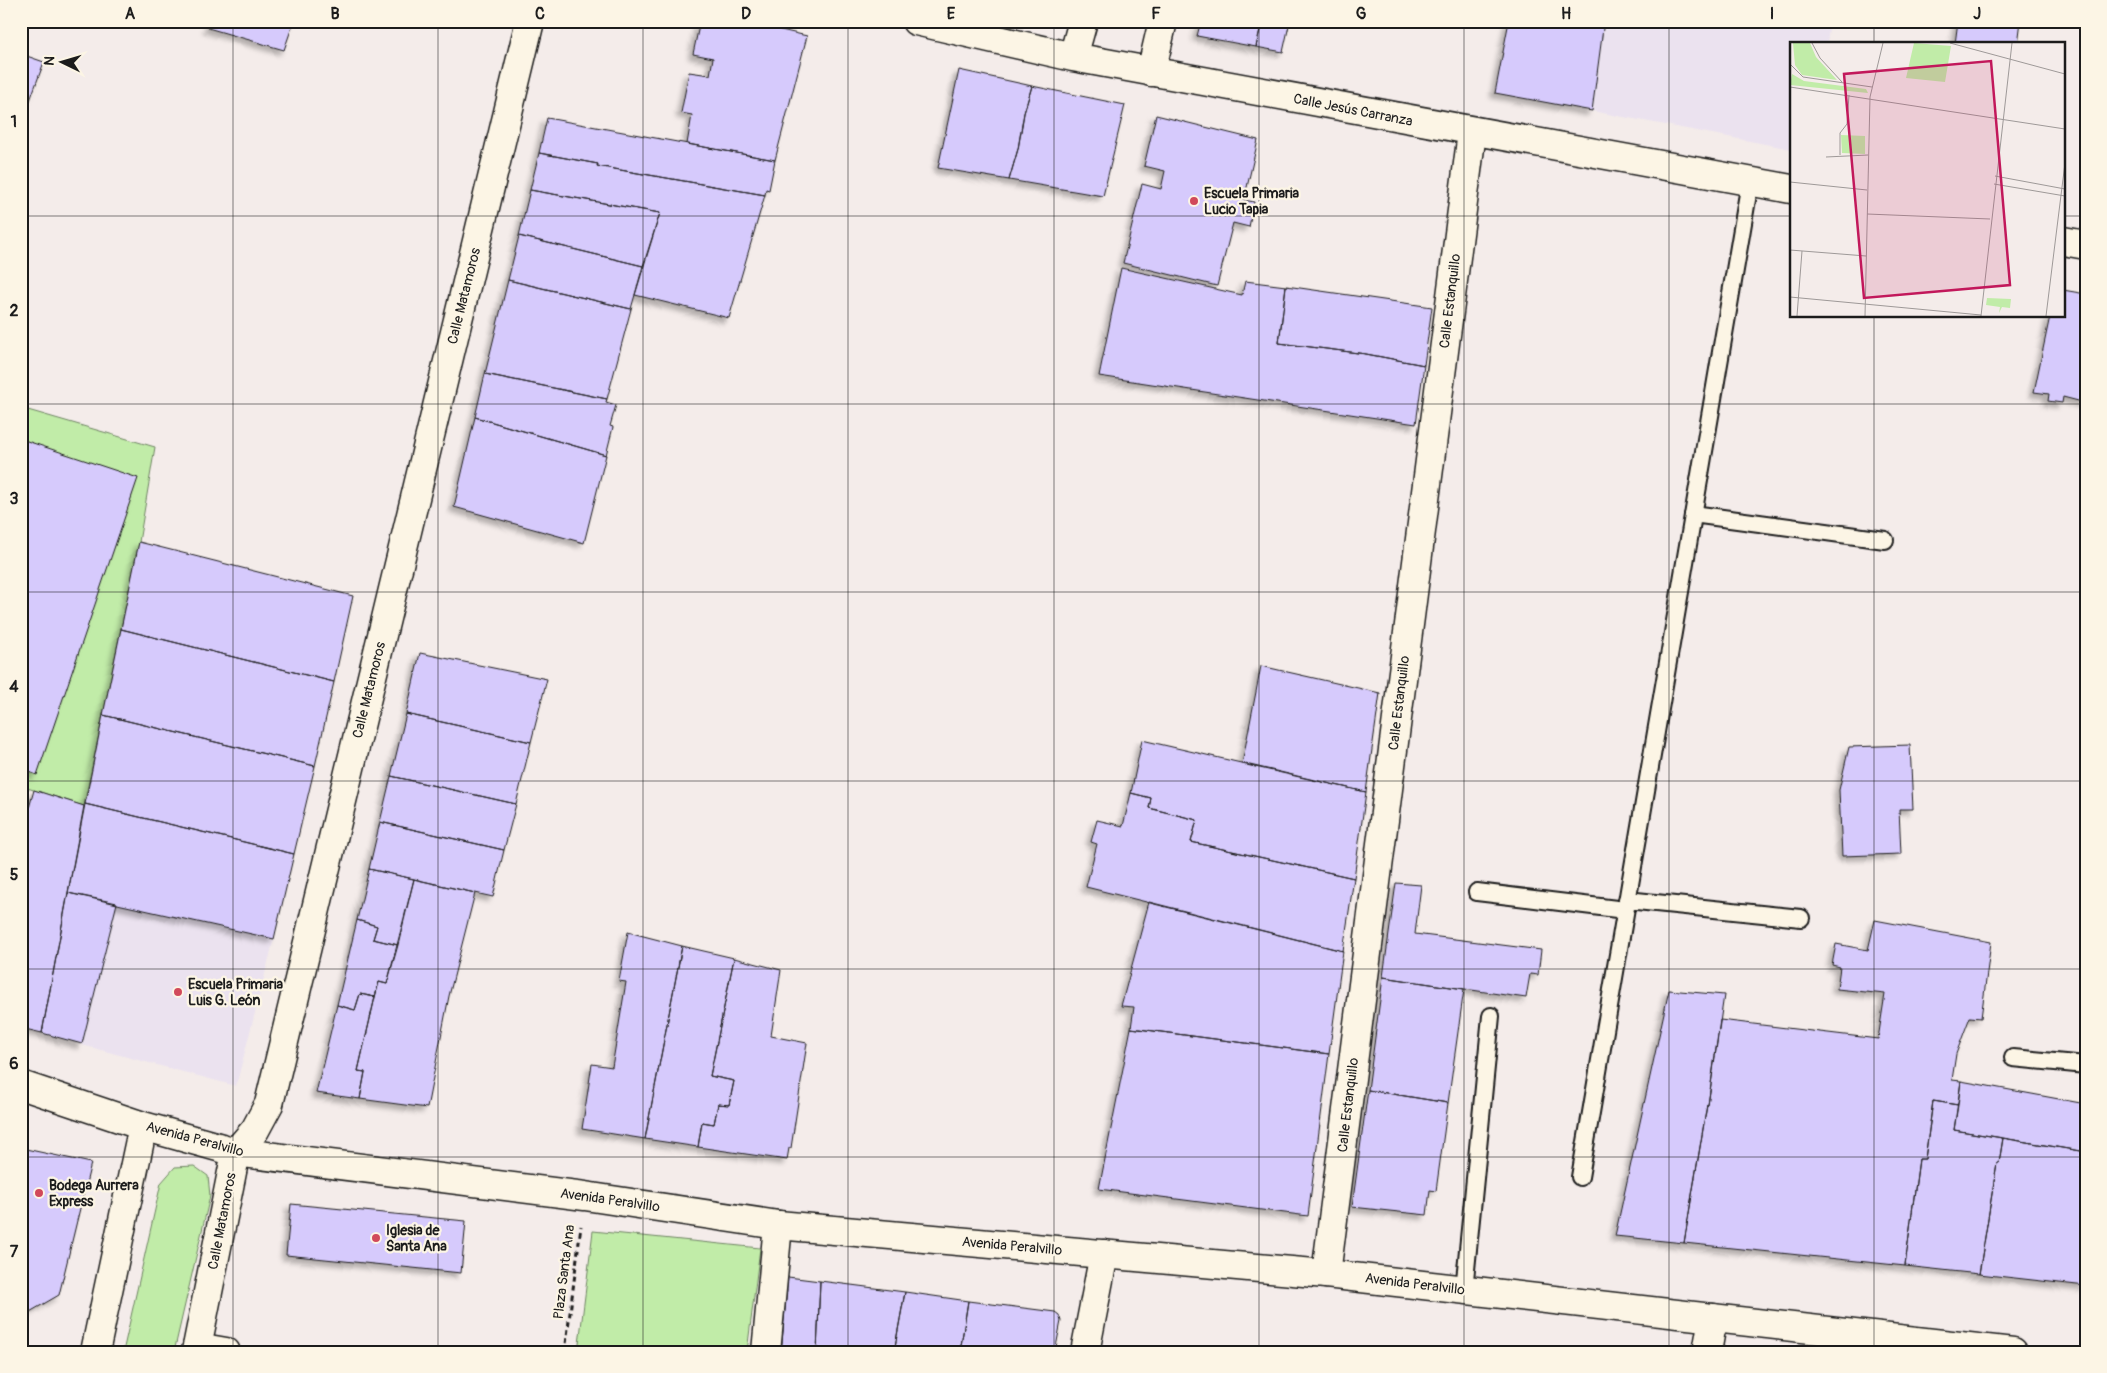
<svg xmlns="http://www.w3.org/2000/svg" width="2107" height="1373" font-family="Pangolin,sans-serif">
  <defs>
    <filter id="shadow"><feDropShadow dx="-4.5" dy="4.5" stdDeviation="2.5" flood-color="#0004"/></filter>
  </defs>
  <rect width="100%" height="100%" fill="#f4ecea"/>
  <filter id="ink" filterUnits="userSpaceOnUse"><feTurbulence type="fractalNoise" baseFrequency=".02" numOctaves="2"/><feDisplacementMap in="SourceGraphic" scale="10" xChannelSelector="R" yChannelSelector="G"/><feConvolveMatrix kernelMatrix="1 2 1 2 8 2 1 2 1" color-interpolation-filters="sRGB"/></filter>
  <g filter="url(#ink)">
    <!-- built -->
    <path fill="#ebe2ef" d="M1604 21H1830L1827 44H1791V149L1592 111Z
      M117 903 274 939 236 1086 82 1045Z"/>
    <!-- green -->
    <path fill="#c1eca8" stroke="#6e8462" d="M21 408 155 447 139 542 84 806 21 786Z
      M194 1166 208 1176 210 1196 174 1352H123L161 1183 175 1167Z
      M593 1231 760 1248 747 1352H578Z"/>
    <!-- building -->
    <path fill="#d6cafc" stroke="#1c1c1c" filter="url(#shadow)" d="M211 21H294L284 50 208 28Z
      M700 21H742L807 36 775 160 687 144 692 115 681 113 689 72 710 75 713 58 693 54Z
      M1201 21H1262L1256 47 1197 36Z
      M1262 21H1290L1283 52 1256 47Z
      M1509 21H1604L1592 111 1495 93Z
      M1958 21H2021L2018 44H1955Z
      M21 54 44 62 21 125Z
      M959 70 1032 86 1024 113 1018 149 1009 180 938 168Z
      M1032 86 1125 105 1103 196 1009 180 1018 149 1024 113Z
      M1156 115 1258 140 1244 200 1254 202 1249 227 1233 223 1217 286 1123 263 1142 184 1161 189 1165 171 1144 166Z
      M547 118 775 160 769 190 766 189 765 195 597 166 598 164 539 153Z
      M539 153 598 164 597 166 765 195 729 318 635 295 660 213 530 190Z
      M530 190 660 213 643 266 519 236Z
      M519 236 643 266 631 309 508 280Z
      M1121 268 1242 295 1245 281 1286 286 1279 343 1366 354 1424 365 1416 424 1099 376Z
      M508 280 631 309 607 399 485 374Z
      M1286 286 1432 307 1424 365 1366 354 1279 343Z
      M2063 290 2086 294V403L2063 397 2062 403 2048 401 2049 394 2034 392 2050 316H2063Z
      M485 374 607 399 606 402 616 405 610 426 613 427 606 455 475 417Z
      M475 417 606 455 584 543 454 507Z
      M21 439 138 478 37 775 21 769Z
      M139 542 353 596 334 682 121 629Z
      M121 629 334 682 315 766 103 715Z
      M420 653 547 679 531 742 406 714Z
      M1261 666 1380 693 1366 792 1242 764Z
      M406 714 531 742 516 804 391 776Z
      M103 715 315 766 294 854 85 804Z
      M1142 740 1366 792 1354 878 1191 842 1197 820 1149 808 1151 798 1131 793Z
      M1910 745 1913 809H1899L1901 854 1842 856 1839 790 1849 747Z
      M391 776 516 804 504 850 380 822Z
      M34 790 84 806 42 1033 21 1028V837Z
      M1131 793 1151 798 1149 808 1197 820 1191 842 1354 878 1343 951 1086 887 1097 844 1091 842 1097 820 1123 826Z
      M85 804 294 854 274 939 68 893Z
      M380 822 504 850 493 897 369 869Z
      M369 869 414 879 398 945 373 939 377 926 357 920Z
      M414 879 475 893 449 996 427 1108 360 1099 365 1072 358 1071 375 997 379 982 387 984Z
      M1396 883 1421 885 1415 934 1541 950 1538 975 1530 974 1526 998 1383 977Z
      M68 893 117 903 82 1044 42 1033Z
      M1149 902 1343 951 1329 1054 1131 1028 1134 1007 1121 1006Z
      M357 920 377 926 373 939 398 945 387 984 379 982 375 997 360 994 355 1010 337 1005Z
      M1875 920 1991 942 1981 1018 1970 1017 1956 1054 1952 1080 1961 1081 1958 1105 1933 1101 1925 1159H1919L1905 1266 1684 1243 1707 1105H1708L1720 1020 1878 1039 1885 994 1837 989 1840 967 1832 965 1836 944 1868 950Z
      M628 932 682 946 645 1139 582 1129 592 1064 612 1067 626 982 619 981Z
      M682 946 734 958 710 1076 734 1081 729 1105 718 1104 714 1124 702 1122 698 1147 645 1139Z
      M734 958 781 970 771 1036 807 1043 791 1148H789L787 1160 698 1147 702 1122 714 1124 718 1104 729 1105 734 1081 710 1076Z
      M1383 977 1464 989 1448 1103 1368 1090Z
      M1669 990 1724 995 1708 1105H1707L1684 1243 1615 1236Z
      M360 994 375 997 358 1071 365 1072 360 1099 316 1093 337 1005 355 1010Z
      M1131 1028 1329 1054 1308 1216 1099 1189Z
      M1961 1081 2086 1104V1152L1954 1130Z
      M1368 1090 1448 1103 1436 1191 1430 1190 1427 1215 1352 1207Z
      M1933 1101 1958 1105 1954 1130 2003 1138 1999 1163H1997L1979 1274 1905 1266 1919 1159H1925Z
      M2003 1138 2086 1152V1286L1979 1274 1997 1163H1999Z
      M21 1148 91 1163 59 1295 21 1317Z
      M291 1204 466 1221 461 1273 286 1255Z
      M788 1277 820 1281 817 1352H781Z
      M820 1281 905 1292 894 1352H817Z
      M905 1292 968 1301 960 1352H894Z
      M968 1301 1055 1312 1059 1315 1061 1321 1055 1352H960Z"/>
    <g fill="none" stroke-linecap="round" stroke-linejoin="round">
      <!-- service casing -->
      <g stroke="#1c1c1c" stroke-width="20">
        <path id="service" d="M1693 514 1885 540
          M1477 892 1625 910
          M1627 900 1801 918
          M2013 1058 2086 1065
          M1580 1177 1750 182
          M1464 1290 1491 1016"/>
      </g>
      <!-- minor casing -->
      <g stroke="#1c1c1c" stroke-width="31">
        <path id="minor" d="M916 21 1073 57 1791 189
          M1073 57 1083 21
          M1151 72 1163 21
          M2063 241 2086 245
          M236 1152 255 1130 269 1104 530 21
          M1326 1274 1472 132
          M197 1347 226 1352
          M766 1352 778 1225
          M1085 1352 1104 1254
          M1707 1352 1713 1318"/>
      </g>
      <!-- tertiary casing -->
      <g stroke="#1c1c1c" stroke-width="31">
        <path id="tertiary" d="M21 1085 143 1126 236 1152 585 1196 778 1225 1326 1274 2013 1352
          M95 1352 143 1126
          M196 1352 236 1152"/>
      </g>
      <!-- path -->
      <path stroke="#1c1c1c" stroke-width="3" stroke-dasharray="5 4" stroke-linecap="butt" d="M565 1352 581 1226"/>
      <!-- service -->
      <use href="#service" stroke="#fcf5e5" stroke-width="16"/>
      <!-- minor -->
      <use href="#minor" stroke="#fcf5e5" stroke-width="28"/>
      <!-- tertiary -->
      <use href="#tertiary" stroke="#fcf5e5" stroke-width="28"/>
    </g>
  </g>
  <!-- grid -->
  <path fill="none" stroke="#1c1c1c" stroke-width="1" stroke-opacity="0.55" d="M233 21V1352M438 21V1352M643 21V1352M848 21V1352M1054 21V1352M1259 21V1352M1464 21V1352M1669 21V1352M1874 21V44M21 216H1791M2063 216H2086M1874 316V1352M21 404H2086M21 592H2086M21 781H2086M21 969H2086M21 1157H2086"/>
  <!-- markers -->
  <g fill="#d1495b" stroke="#fcf5e5" stroke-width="2">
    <circle cx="1194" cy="201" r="5"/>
    <circle cx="178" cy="992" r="5"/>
    <circle cx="39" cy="1193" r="5"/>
    <circle cx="376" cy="1238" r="5"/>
  </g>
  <g text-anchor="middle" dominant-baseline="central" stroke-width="4.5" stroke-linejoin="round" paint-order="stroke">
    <!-- street labels -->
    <g font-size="14" fill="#1c1c1c" stroke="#fcf5e5">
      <text transform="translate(1353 110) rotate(11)">Calle Jesús Carranza</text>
      <text transform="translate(464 296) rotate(-76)">Calle Matamoros</text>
      <text transform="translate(1450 301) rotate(-83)">Calle Estanquillo</text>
      <text transform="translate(369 690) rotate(-76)">Calle Matamoros</text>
      <text transform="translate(1399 703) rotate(-83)">Calle Estanquillo</text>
      <text transform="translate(1348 1105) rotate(-83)">Calle Estanquillo</text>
      <text transform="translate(195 1139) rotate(15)">Avenida Peralvillo</text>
      <text transform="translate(610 1200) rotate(8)">Avenida Peralvillo</text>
      <text transform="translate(222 1221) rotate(-79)">Calle Matamoros</text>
      <text transform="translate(1012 1246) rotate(5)">Avenida Peralvillo</text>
      <text transform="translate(564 1272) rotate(-83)">Plaza Santa Ana</text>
      <text transform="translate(1415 1284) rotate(7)">Avenida Peralvillo</text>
    </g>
    <!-- poi labels -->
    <g font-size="14" font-weight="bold" fill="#1c1c1c" stroke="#fcf5e5" text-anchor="start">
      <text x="1204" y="193">Escuela Primaria<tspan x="1204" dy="16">Lucio Tapia</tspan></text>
      <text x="188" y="984">Escuela Primaria<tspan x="188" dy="16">Luis G. León</tspan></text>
      <text x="49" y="1185">Bodega Aurrera<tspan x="49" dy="16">Express</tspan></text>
      <text x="386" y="1230">Iglesia de<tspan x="386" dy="16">Santa Ana</tspan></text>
    </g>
  </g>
  <!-- overview -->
  <g transform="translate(1790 42)">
    <rect width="275" height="275" fill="#f4ecea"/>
    <path d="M3 1H20L26 15 47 38 12 33 5 23ZM124 1 161 4 155 40 116 36ZM2 32 14 39 76 47 78 51 0 43ZM51 93 75 94V112L52 111ZM197 256 221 257 220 266 212 265 209 271 210 265 196 263Z" fill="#c1eca8"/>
    <path fill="none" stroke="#9e9998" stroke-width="1" d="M22 1 30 16 52 40M160 1 275 32M0 22 13 35 82 45M0 45 275 87M50 113V91L57 82 59 53M36 115 78 113M205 134 275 147M0 140 77 148M204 142 275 154M77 172 200 177M0 208 76 214M0 255 191 273M7 274 12 209M75 274 80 55 93 1M191 274 222 1M256 274 275 121"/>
    <path fill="#c2185b" fill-opacity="0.15" stroke="#c2185b" stroke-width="2.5" d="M201 19 220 243 74 256 54 32Z"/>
    <rect width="275" height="275" fill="none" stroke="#1c1c1c" stroke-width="2.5"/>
  </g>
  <!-- margin -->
  <rect width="2107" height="1373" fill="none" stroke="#fcf5e5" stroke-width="55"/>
  <!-- north arrow -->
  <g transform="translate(62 62) rotate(275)" stroke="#fcf5e5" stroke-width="4" paint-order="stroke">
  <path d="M0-4L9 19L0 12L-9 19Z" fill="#1c1c1c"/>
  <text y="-8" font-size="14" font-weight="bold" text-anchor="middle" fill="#1c1c1c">N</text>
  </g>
  <rect x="28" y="28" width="2052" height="1318" fill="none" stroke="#1c1c1c" stroke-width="2"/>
  <g font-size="16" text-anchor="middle" font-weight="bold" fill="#1c1c1c">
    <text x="130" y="19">A</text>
    <text x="335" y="19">B</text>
    <text x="540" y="19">C</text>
    <text x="746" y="19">D</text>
    <text x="951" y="19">E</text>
    <text x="1156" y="19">F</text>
    <text x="1361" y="19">G</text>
    <text x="1566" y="19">H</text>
    <text x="1772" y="19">I</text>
    <text x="1977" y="19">J</text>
    <text x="14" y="127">1</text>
    <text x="14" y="316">2</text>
    <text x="14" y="504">3</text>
    <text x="14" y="692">4</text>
    <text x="14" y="880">5</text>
    <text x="14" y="1069">6</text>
    <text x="14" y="1257">7</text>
  </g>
</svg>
